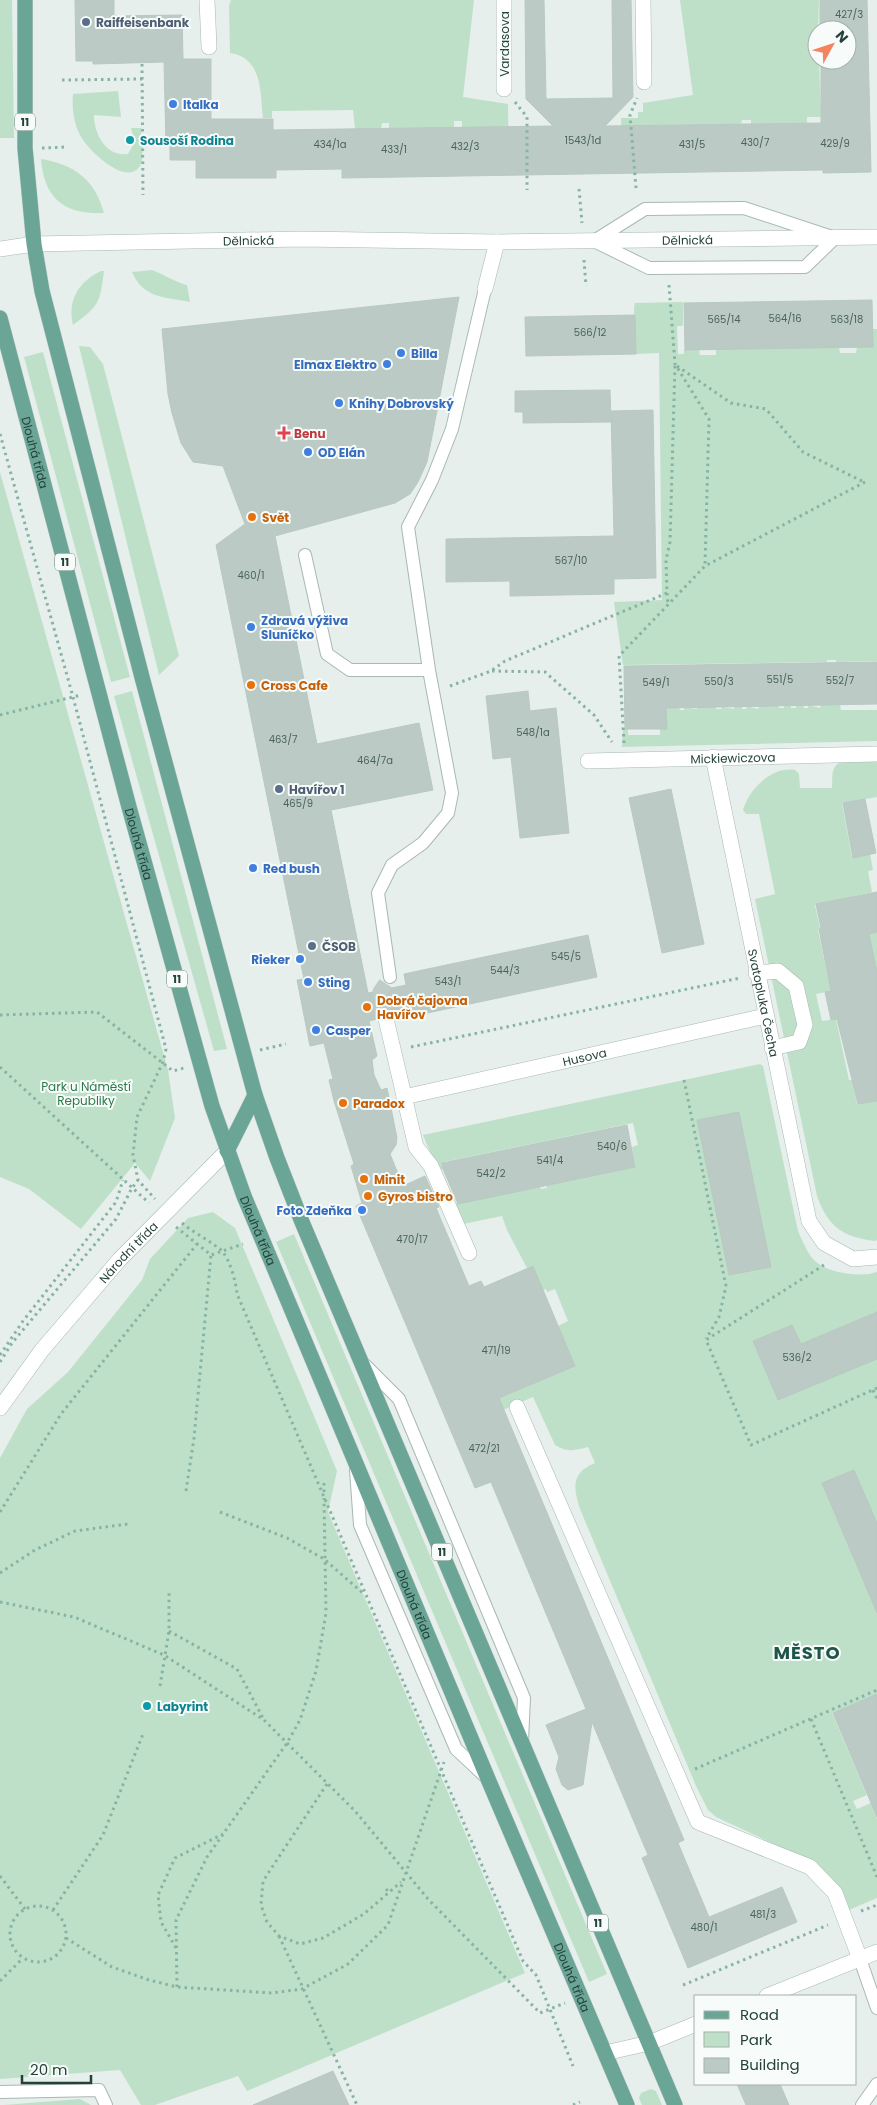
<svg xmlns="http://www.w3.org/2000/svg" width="877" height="2105" font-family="Poppins,sans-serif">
  <rect width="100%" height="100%" fill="#e6efeb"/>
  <!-- green -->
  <path fill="#bfe0c8" d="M0 0H12L14 138H0Z
    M231 0H474L463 97 508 104 509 175 462 128V121H454V128L389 129V123H382L381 129H355L353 110 272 111V118H263C260 92 263 58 230 53L229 6Z
    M680 0H819L817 60H819L821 117H807V123L751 124V120H742L741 124 656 125 622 173 621 118H638V112H643V103L693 95Z
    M118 91 121 117 94 115C94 134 106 157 128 154L135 142 131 128H141C141 138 145 157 140 166 126 188 86 148 80 135 73 121 72 108 73 94Z
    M41 159C74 164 95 180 104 213 64 215 44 198 41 159Z
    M152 270C165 275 175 282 187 285L190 302C164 297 143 298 132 272Z
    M101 271H104C100 303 99 306 73 325 67 301 79 281 101 271Z
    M683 302V326H677L678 354H684V349H699L700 355H716V349L839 347 840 353H856L857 347H872V329H877V661L836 662V660H827V662L623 665 614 602 662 600 659 353 635 354 634 307 635 303Z
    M79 346 90 347 103 364 179 656 159 675Z
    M43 352 130 677 111 682 24 357Z
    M0 472 168 1070 175 1118 150 1181 135 1163 81 1229 29 1189 0 1177Z
    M132 691 227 1049 214 1051 114 696Z
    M803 705 804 708H808V705L820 708 821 705H840L841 710H877V741L622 747 623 729H628V735H660V729L666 728 665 707H679L680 710H684V707L697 709V707H716V709H721L722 707 734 709V706H742V709H746L747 706 758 709 759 706H779V708H784V706H791V708H796V706Z
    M842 761 877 762V797L842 803 852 857 870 854 873 870 868 871 872 892 815 905 820 928 818 930 831 991 816 994 822 1021 836 1019 849 1080H852L857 1104 877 1100V1240L875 1241C843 1237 828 1227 817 1196L755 899 775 894 759 814H746L743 810C749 789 772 766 795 770L799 774 800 788H832C833 776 830 767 842 761Z
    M877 932V977L868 934Z
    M760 1064 763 1066 798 1231C802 1240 807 1252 813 1259 826 1273 859 1278 877 1272V1698L875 1695 832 1713 867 1795 853 1801 857 1809 871 1803 877 1819V1898L849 1910 832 1879 815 1863 716 1817 708 1810 696 1786 580 1509C573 1487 571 1473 595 1463L588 1447C575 1450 568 1453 555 1445L533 1397 503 1410 498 1399 558 1326 568 1321 555 1289 547 1292 546 1289 543 1290 533 1266 527 1268 507 1230 502 1216 463 1224 452 1204 540 1186 541 1189 547 1188 546 1184 635 1166 632 1147 638 1145 633 1123 443 1162 444 1168 438 1171 423 1135Z
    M213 1212 235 1228 337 1471 328 1512 525 1973 247 2091 238 2076 155 2105H141L120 2070 0 2079V1458L27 1409 68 1372 142 1280 150 1259 188 1218Z
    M294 1234 607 1974 589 1982 276 1242Z
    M651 2089 656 2091 662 2105H642L639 2098 641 2093Z
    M80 2099 91 2105H4Z"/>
  <!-- building -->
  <path fill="#bbcac4" stroke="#b8c9c2" d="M75 0H114V16L182 15 183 59H211V119H273V130L553 126 526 99 525 0H544L546 99 613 98 612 0H631L633 97 605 126 821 123V60H847V30H820V0H867L871 172 823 173V170L342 178V169L276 170V178H196V160H170V144H166L164 62 93 64V61H76Z
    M459 297 427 462 418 482 410 494 395 503 275 536 317 744 419 723 433 790 331 810 368 993 406 985 404 974 588 935 597 977 413 1016 412 1009 394 1014 389 1010H383L379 1013 377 1019 369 1021 377 1056 372 1060 374 1075 381 1090 387 1088 397 1138 396 1145 390 1154 403 1186 425 1176 439 1207 436 1208 469 1286 481 1281 484 1287 533 1266 575 1366 499 1398 684 1840 678 1843 709 1917 782 1887 797 1922 688 1968 642 1858 648 1855 592 1722 583 1785 568 1790 562 1785 556 1769 559 1757 546 1725 586 1709 491 1482 475 1488 356 1206 362 1203 351 1166 354 1164 334 1101 329 1080 333 1079 324 1043 310 1046 297 980 304 979 216 545 245 524 223 466 193 462 181 443 172 413 168 394 162 329Z
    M872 300 873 347 685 350 684 303Z
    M635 315 636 354 526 356 525 317Z
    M610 390 611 422 523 423V412H515V391Z
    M653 410 656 578 614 579V594L510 596V581L446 582V539L614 536 611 411Z
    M877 662V704L666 708 667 729H625L624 666Z
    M528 691 530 711 556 708 569 833 520 838 511 757 493 759 486 696Z
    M671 789 704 944 662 953 629 798Z
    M865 799 876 853 853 858 843 803Z
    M877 892V932L869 934 877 972V1101L858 1104 837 1019 831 1020 825 992 831 991 819 929 821 928 816 904Z
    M739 1112 771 1267 729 1275 697 1120Z
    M627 1125 635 1167 458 1204 443 1169 442 1163Z
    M877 1312V1359L778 1400 753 1341 792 1325 801 1344Z
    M854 1470 877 1523V1613L822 1483Z
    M877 1694V1817L833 1713Z
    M333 2071 349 2105H253Z
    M737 2084H780L789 2105H746Z"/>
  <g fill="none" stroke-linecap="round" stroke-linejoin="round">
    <!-- minor-tunnel -->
    <path stroke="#bfccc8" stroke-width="15" stroke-dasharray="15 8" stroke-linecap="butt" d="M386 1019 380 992 390 977"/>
    <!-- service casing -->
    <g stroke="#a8b8b2" stroke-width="14">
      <path id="service" d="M744 208 835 238 805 267 649 268 594 241 645 209Z
        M305 555 327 654 350 670H429L452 793 448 813 423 843 392 865 378 893 390 977
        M429 670 408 527 432 480 452 429 485 289
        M364 1364 399 1399 524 1698 522 1741
        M356 1470 360 1525 456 1749 488 1779
        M860 1959 877 2008
        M0 2092 99 2090 106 2105
        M862 2105 877 2084"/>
    </g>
    <!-- minor casing -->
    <g stroke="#a8b8b2" stroke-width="16">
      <g id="minor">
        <path d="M207 0 209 47"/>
        <path d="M504 0V89"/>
        <path d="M643 0 644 82"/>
        <path d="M485 289 497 242"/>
        <path id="s1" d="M713 757 809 1221 824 1243 853 1259 877 1257"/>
        <path id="s2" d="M588 761 877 754"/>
        <path d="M756 973 778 971 796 986 805 1025 799 1042 772 1048"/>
        <path d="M386 1019 416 1147 431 1166 469 1253"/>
        <path id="s3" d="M404 1097 765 1016"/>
        <path d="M517 1407 698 1822 810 1867 835 1893 860 1959"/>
        <path id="s4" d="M0 1408 42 1350 120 1259 227 1151"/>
        <path d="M767 1996 877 1952"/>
        <path d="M605 2053 649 2043 696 2024"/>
      </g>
    </g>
    <!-- tertiary casing -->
    <g stroke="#a8b8b2" stroke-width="16">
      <g id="tertiary">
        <path id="s5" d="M0 249 34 244 301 239 497 242 877 237"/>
      </g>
    </g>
    <!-- primary casing -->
    <g stroke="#c2cac8" stroke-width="16">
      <g id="primary">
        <path d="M25 0V148L34 244 42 291 143 681 255 1095 277 1158 302 1222 675 2105"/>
        <path id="s6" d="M0 318 129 807 212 1106 244 1196 488 1779 627 2105"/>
        <path d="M227 1151 255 1095"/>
      </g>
    </g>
    <!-- path -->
    <path stroke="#86b3a5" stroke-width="3" stroke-dasharray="2.5 4" stroke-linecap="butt" d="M142 64 143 195
      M62 80 142 79
      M515 102 527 117V190
      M42 148 67 147
      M636 188 630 115 637 98
      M579 189 582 223
      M584 260 586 286
      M669 285 675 364 709 419 705 565
      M677 366 731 403 766 409 803 452 864 482
      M0 434 73 697 166 1049 163 1062 137 1117 133 1155 138 1180 155 1199
      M667 593 668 605
      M492 671 545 672 594 715 612 742
      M450 686 491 671 505 661 667 593 666 560 670 542 675 364
      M0 715 81 695
      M624 743 619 656 705 566 865 482
      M0 1015 97 1012 173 1071 184 1068
      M411 1047 740 978
      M260 1050 286 1044
      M0 1067 149 1203
      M684 1080 726 1286 719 1317 706 1339
      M319 1216 342 1205
      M182 1223C194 1233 209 1240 221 1250 230 1259 236 1282 237 1294L523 1961 536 1975 573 2066
      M176 1227 211 1255 243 1244
      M824 1265 706 1340 751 1445 877 1388
      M0 1355 23 1321 116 1202 123 1180
      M0 1362 12 1343 116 1219 132 1188 138 1180
      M873 1390 877 1399
      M186 1491 194 1438 211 1255
      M324 1492V1480
      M0 1512 61 1414 197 1244
      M220 1512 287 1538 324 1559 365 1595
      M0 1573 35 1550 75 1531 128 1524
      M0 1602 74 1617 164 1655 264 1720 355 1811 428 1899 540 2013 565 2003
      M169 1631 237 1669 264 1720
      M160 1686 169 1631V1593
      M811 1719 877 1877
      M695 1769 877 1690
      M327 1784 263 1881 261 1905 267 1922 279 1936 300 1944 323 1938 364 1914 401 1882
      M0 1876 25 1909
      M386 1889 390 1893
      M10 1934a28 28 0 1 1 56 0a28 28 0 1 1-56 0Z
      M53 1910 103 1835 143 1734
      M861 1911 877 1905
      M279 1936 357 2105
      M66 1938 112 1967 149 1980 177 1987 272 1993 302 1989 348 1964 388 1925 444 1762
      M176 1948 161 1922 158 1895 175 1858 223 1834
      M0 1981 23 1958
      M683 1985 828 1925
      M177 1987 176 1920 207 1857 287 1743 300 1720 316 1671 326 1613 324 1498
      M573 2105 580 2102"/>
    <!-- service -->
    <use href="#service" stroke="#fff" stroke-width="12"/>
    <!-- minor -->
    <use href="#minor" stroke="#fff" stroke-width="15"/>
    <!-- tertiary -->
    <use href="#tertiary" stroke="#fff" stroke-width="15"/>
    <!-- primary -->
    <use href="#primary" stroke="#6aa596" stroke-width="15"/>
  </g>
  <!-- markers -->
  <g fill="#5c6f8a" stroke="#f7fbf9" stroke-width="2">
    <circle cx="86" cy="22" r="5"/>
    <circle cx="279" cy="789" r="5"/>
    <circle cx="312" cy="946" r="5"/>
  </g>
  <g fill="#3f7fe0" stroke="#f7fbf9" stroke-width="2">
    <circle cx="173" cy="104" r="5"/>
    <circle cx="401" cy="353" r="5"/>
    <circle cx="387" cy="364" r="5"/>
    <circle cx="339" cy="403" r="5"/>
    <circle cx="308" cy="452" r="5"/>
    <circle cx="251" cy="627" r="5"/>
    <circle cx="253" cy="868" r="5"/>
    <circle cx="300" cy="959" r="5"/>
    <circle cx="308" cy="982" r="5"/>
    <circle cx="316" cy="1030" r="5"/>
    <circle cx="362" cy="1210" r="5"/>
  </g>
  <g fill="#0f9aa8" stroke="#f7fbf9" stroke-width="2">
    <circle cx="130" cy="140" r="5"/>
    <circle cx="147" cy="1706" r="5"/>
  </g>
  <path fill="#e0444e" stroke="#f7fbf9" stroke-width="2" d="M281.5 425.5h5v5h5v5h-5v5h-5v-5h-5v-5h5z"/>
  <g fill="#e8710a" stroke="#f7fbf9" stroke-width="2">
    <circle cx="252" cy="517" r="5"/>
    <circle cx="251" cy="685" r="5"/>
    <circle cx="367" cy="1007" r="5"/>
    <circle cx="343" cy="1103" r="5"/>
    <circle cx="364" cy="1179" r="5"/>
    <circle cx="368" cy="1196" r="5"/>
  </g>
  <g text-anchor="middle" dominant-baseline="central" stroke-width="4" stroke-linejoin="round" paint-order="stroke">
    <!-- number labels -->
    <g font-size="10" fill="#4a645c">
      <text x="849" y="14">427/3</text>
      <text x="583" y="140">1543/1d</text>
      <text x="755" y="142">430/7</text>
      <text x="835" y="143">429/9</text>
      <text x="330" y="144">434/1a</text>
      <text x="692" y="144">431/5</text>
      <text x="465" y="146">432/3</text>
      <text x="394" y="149">433/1</text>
      <text x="785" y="318">564/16</text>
      <text x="724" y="319">565/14</text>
      <text x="847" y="319">563/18</text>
      <text x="590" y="332">566/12</text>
      <text x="571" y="560">567/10</text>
      <text x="251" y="575">460/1</text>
      <text x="780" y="679">551/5</text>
      <text x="840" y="680">552/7</text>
      <text x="719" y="681">550/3</text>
      <text x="656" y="682">549/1</text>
      <text x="533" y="732">548/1a</text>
      <text x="283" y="739">463/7</text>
      <text x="375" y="760">464/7a</text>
      <text x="298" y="803">465/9</text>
      <text x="566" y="956">545/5</text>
      <text x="505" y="970">544/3</text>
      <text x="448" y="981">543/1</text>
      <text x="612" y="1146">540/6</text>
      <text x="550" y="1160">541/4</text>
      <text x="491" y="1173">542/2</text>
      <text x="412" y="1239">470/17</text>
      <text x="496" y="1350">471/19</text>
      <text x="797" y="1357">536/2</text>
      <text x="484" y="1448">472/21</text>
      <text x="763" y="1914">481/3</text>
      <text x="704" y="1927">480/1</text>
    </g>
    <!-- shield labels -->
    <g fill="#f7fbf9" stroke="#637a73" stroke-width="1">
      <rect x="15" y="113.5" width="20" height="17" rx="4"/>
      <rect x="55" y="553.5" width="20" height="17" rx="4"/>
      <rect x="167" y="970.5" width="20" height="17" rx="4"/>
      <rect x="432" y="1543.5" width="20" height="17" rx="4"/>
      <rect x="588" y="1914.5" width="20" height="17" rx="4"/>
    </g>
    <g font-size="11" font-weight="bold" fill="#24423a">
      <text x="25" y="122">11</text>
      <text x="65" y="562">11</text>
      <text x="177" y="979">11</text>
      <text x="442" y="1552">11</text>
      <text x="598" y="1923">11</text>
    </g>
    <!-- service labels -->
    <g font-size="12" font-weight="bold" fill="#4e5e75" stroke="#f7fbf9" text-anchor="start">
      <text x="96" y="22">Raiffeisenbank</text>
      <text x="289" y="789">Havířov 1</text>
      <text x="322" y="946">ČSOB</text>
    </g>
    <!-- street labels -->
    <g font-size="12" fill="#24423a" stroke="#f7fbf9">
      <text transform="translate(504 44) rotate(-90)">Vardasova</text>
      <text stroke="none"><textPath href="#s5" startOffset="249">Dělnická</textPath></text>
      <text stroke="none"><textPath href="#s5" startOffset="688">Dělnická</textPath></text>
      <text stroke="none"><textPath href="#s6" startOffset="139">Dlouhá třída</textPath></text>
      <text stroke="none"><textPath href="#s2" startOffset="145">Mickiewiczova</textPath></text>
      <text stroke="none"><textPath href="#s6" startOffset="544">Dlouhá třída</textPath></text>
      <text stroke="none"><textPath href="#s1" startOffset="251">Svatopluka Čecha</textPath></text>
      <text stroke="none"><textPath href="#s3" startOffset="185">Husova</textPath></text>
      <text stroke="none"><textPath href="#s6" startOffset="949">Dlouhá třída</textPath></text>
      <text stroke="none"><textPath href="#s4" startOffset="202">Národní třída</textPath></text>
      <text stroke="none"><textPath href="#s6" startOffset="1354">Dlouhá třída</textPath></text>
      <text stroke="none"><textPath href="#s6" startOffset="1759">Dlouhá třída</textPath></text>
    </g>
    <!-- shop labels -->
    <g font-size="12" font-weight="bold" fill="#366cbe" stroke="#f7fbf9" text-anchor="start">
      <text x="183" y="104">Italka</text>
      <text x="411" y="353">Billa</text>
      <text x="377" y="364" text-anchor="end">Elmax Elektro</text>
      <text x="349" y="403">Knihy Dobrovský</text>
      <text x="318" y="452">OD Elán</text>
      <text x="261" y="620">Zdravá výživa<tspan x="261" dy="14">Sluníčko</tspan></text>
      <text x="263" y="868">Red bush</text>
      <text x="290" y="959" text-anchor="end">Rieker</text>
      <text x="318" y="982">Sting</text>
      <text x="326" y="1030">Casper</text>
      <text x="352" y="1210" text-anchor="end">Foto Zdeňka</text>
    </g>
    <!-- culture labels -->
    <g font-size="12" font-weight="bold" fill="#0d838f" stroke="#f7fbf9" text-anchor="start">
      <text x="140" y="140">Sousoší Rodina</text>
      <text x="157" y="1706">Labyrint</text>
    </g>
    <!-- health labels -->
    <g font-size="12" font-weight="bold" fill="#be3a42" stroke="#f7fbf9" text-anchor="start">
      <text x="294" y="433">Benu</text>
    </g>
    <!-- food labels -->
    <g font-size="12" font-weight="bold" fill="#c56008" stroke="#f7fbf9" text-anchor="start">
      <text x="262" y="517">Svět</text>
      <text x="261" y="685">Cross Cafe</text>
      <text x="377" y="1000">Dobrá čajovna<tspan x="377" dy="14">Havířov</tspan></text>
      <text x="353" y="1103">Paradox</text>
      <text x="374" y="1179">Minit</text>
      <text x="378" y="1196">Gyros bistro</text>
    </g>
    <!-- park labels -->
    <g font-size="12" fill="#2d7a4b" stroke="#f7fbf9">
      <text x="86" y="1086">Park u Náměstí<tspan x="86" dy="14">Republiky</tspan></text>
    </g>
    <!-- district labels -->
    <g font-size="18" font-weight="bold" letter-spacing="1" fill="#1f5548" stroke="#f7fbf9">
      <text x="807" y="1652">MĚSTO</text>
    </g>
  </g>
  <!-- legend -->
  <rect x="694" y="1995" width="162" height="90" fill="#f7fbf9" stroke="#a3b1ad"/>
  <rect x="704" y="2011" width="25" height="8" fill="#6aa596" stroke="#a3b1ad"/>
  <text x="740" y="2020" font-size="15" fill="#24423a">Road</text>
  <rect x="704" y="2032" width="25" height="15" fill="#bfe0c8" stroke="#a3b1ad"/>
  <text x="740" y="2045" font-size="15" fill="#24423a">Park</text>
  <rect x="704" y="2058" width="25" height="15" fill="#bbcac4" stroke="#a3b1ad"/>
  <text x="740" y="2070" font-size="15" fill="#24423a">Building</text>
  <!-- north arrow -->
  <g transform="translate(832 45) rotate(50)"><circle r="24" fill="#f7fbf9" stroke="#a3b1ad"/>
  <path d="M0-4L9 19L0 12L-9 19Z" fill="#f4845f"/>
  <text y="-8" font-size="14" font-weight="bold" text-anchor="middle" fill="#24423a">N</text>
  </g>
  <!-- scale -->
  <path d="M22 2075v8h69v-8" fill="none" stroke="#24423a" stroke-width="2.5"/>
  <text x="30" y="2075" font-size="15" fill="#24423a" stroke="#f7fbf9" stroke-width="4" paint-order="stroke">20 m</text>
</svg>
